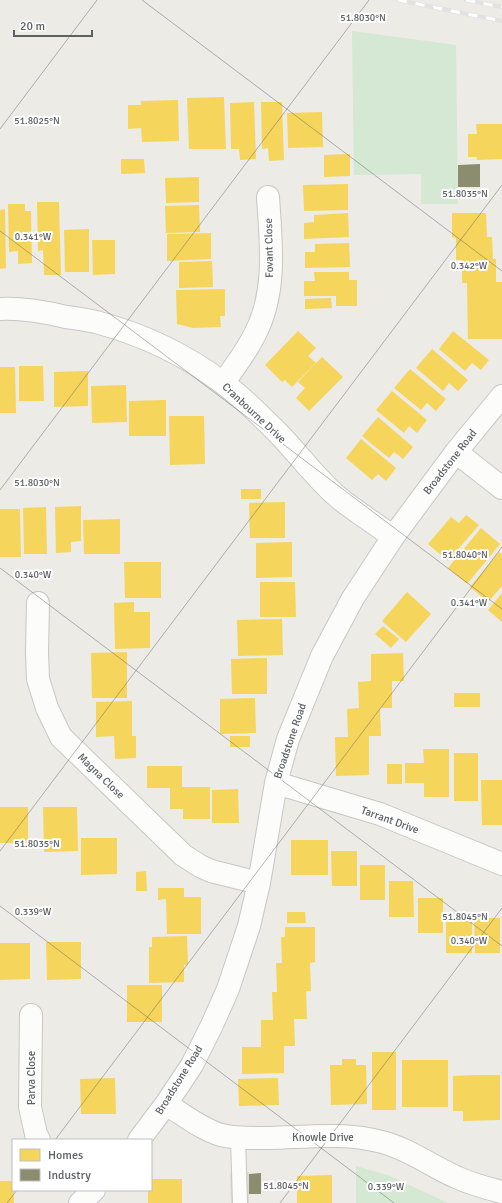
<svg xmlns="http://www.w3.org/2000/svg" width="502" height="1203" font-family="Signika,sans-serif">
  <rect width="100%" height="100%" fill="#ecebe6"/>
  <!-- industrial -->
  <path fill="#dcdad6" d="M249 1172V1203H231L230 1173Z"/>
  <!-- green -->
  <path fill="#d4e8d3" d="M352 31 456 45 458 204H421V174L354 175Z
    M356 1166 390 1176 448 1203H356Z"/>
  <!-- homes -->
  <path fill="#f6d55c" d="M224 97 226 149H189L187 98Z
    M178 100 179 141 142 142 141 128 128 129V105H141V101Z
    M254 102 256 159 240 160 239 149H231L230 103Z
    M261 102H282L284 160 269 161 268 148 262 149Z
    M322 112 323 147 288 148 287 113Z
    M476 124H502V159L477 160V157H468V134H477Z
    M350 154V176L324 177V155Z
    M121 159H144L145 173 121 174Z
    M199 177V202L166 203 165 178Z
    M348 184V210L304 211 303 185Z
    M37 202H59L61 275H44L43 250 38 251Z
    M8 204H25V211H31L32 263 18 264V251L9 252Z
    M199 205 200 232 166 233 165 206Z
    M5 209 6 268 0 269V210Z
    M348 213 349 237 304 239V223L314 222V215Z
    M452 213H486L487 237H492L493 259H496V282H502V339H468L467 283H462V260H456V238L452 237Z
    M89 229V272H65L64 230Z
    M211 233V259L167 261V234Z
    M92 240H115V274L93 275Z
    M349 243 350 267 305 268V252H315V244Z
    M212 261 213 287 179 288V262Z
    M314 272H349V280H357V306H336V296H304V281H315Z
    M225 289V316H220L221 327 193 328 177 324 176 290Z
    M331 298 332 308 305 309V299Z
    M298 331 316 348 308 356 316 363 292 387 285 380 282 382 265 365Z
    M453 331 489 360 481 370 472 363 465 371 439 349Z
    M432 349 468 380 458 391 449 383 443 391 416 368Z
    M322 357 343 377 309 411 296 398 305 388 298 382Z
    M19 366H43L44 401H19Z
    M0 367H15L16 413H0Z
    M410 369 446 399 436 411 427 403 421 410 394 388Z
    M88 371V406L54 407V372Z
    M126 385 127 422 92 423 91 386Z
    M392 391 427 420 417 433 409 426 404 433 376 410Z
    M166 400V436H129V401Z
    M169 416H204L205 464 170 465Z
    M378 417 413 447 403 459 394 452 389 458 362 436Z
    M361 439 396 468 386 481 378 474 372 480 346 458Z
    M241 489H261V499H241Z
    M285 502V538H250L249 503Z
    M81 506V541L71 542V552L56 553 55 507Z
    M46 507 47 554H24L23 508Z
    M0 509H20L21 557H0Z
    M466 515 479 525 448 561 428 544 451 517 459 523Z
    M120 519V554H84L83 520Z
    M481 528 500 544 467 584 448 568Z
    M292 542V577L256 578V543Z
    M499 552 502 554V586L488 602 470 587Z
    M124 562H161V598H125Z
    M260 582H295L296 617H260Z
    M407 592 431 614 406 642 382 621Z
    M502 593V622L488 610Z
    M134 602V612H150V648L115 649 114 603Z
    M282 619 283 655 238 656 237 620Z
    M383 626 399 639 391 648 375 634Z
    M127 652V698H92L91 653Z
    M403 653 404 681H392V708H380L381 736H369V775L336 776 335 737H348L347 709 359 708 358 682 371 681V654Z
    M267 658V694H232L231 659Z
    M454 693H480V707H454Z
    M255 698 256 733 220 734V699Z
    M132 701V736H136V758L115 759 114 736 96 737V702Z
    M230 736H250V747H230Z
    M423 749H449V797H424V783H405V763H424Z
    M454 753H478V801H454Z
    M387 764H402V784H387Z
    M147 766H182V787H210V819H183V809H170V788H147Z
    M481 780H502V825H482Z
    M238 789 239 823H212V790Z
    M0 807H28V843H0Z
    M43 807H77L78 851 44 852Z
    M81 838H117V874L81 875Z
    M291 840H328V875H291Z
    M331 851H357V886H332Z
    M360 865H385V900H360Z
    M146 871 147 891H136V872Z
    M389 881H413L414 917H389Z
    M158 888H184V897H201V934H167L166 899 158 900Z
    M418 898H443V933H418Z
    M287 912H305L306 923H287Z
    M446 918H472V953H446Z
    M474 918H500V953H475Z
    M285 927H315V962L310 963 311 991H306L307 1019H294L295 1046H284V1073L242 1074V1047H261V1020H273L272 992H277L276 963H282L281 937H285Z
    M187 936 188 965H184V982L149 983V947H152V937Z
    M46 942H81V979L47 980Z
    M0 943H30V979L0 980Z
    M127 985H162V1022H127Z
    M372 1052H396V1110H372Z
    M342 1059H356V1065H366L367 1104 331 1105 330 1065H342Z
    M402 1060H448V1107H402Z
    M476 1075H500V1120L463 1121V1111H453V1076Z
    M115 1078 116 1114H81L80 1079Z
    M278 1078 279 1105 239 1106 238 1079Z
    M332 1175V1203H297V1176Z
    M151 1179H182V1203H148V1190H151Z
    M0 1181H13L14 1203H0Z"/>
  <!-- industry -->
  <path fill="#8c8c6e" d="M480 164V187H458V165Z
    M261 1173V1194H249V1174Z"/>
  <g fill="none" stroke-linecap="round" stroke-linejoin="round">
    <!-- lane casing -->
    <g stroke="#c7c7c7" stroke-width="16">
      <path id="lane" d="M238 1138 240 1203"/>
    </g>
    <!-- street casing -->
    <g stroke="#c7c7c7" stroke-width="24">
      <path id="street" d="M0 309C22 308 45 312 66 317 76 318 86 320 96 322 141 334 186 355 223 383 241 396 257 412 273 428 296 450 314 477 339 498 356 512 375 523 393 537
        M223 383C235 367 246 352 255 334 277 292 271 243 268 197
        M456 452 502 488
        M38 603 37 652 38 679 47 708 61 737 183 855 200 866 211 871 259 883
        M276 783 380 814 502 864
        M31 1015 30 1107 36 1134 39 1140
        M166 1104C184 1115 201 1129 221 1135 237 1139 253 1138 270 1138 307 1137 346 1132 382 1142 409 1149 431 1166 456 1177 471 1184 486 1188 502 1192
        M139 1140 166 1104 192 1065 212 1025 228 989 249 926 259 883 276 783 288 739 322 656 353 598 393 537 456 452 502 396
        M80 1203 94 1190"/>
    </g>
    <!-- lane -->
    <use href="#lane" stroke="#fcfcfb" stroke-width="14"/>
    <!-- street -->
    <use href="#street" stroke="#fcfcfb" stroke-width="22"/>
    <!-- rail casing -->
    <g stroke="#e3e2e2" stroke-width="4.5">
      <path id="rail" d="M398 0 502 21
        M466 0 502 7"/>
    </g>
    <!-- rail -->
    <use href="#rail" stroke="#fff" stroke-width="3" stroke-dasharray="9" stroke-linecap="butt"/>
  </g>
  <!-- ticks -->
  <path fill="none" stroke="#5c5f64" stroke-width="1" stroke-opacity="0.45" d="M142 0 502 271M0 129 97 0M0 231 502 609M0 490 369 0M0 568 502 946M0 851 502 185M0 906 394 1203M55 1140 502 547M7 1203 17 1190M280 1203 502 908"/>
  <g text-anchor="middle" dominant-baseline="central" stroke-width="4" stroke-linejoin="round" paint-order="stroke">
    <!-- street labels -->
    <g font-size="11" fill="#5c5f64" stroke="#fff">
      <text transform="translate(269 248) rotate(-91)">Fovant Close</text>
      <text transform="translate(254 413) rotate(43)">Cranbourne Drive</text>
      <text transform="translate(450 462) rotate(-52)">Broadstone Road</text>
      <text transform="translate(290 741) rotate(-71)">Broadstone Road</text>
      <text transform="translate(101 776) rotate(44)">Magna Close</text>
      <text transform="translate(390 820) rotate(20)">Tarrant Drive</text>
      <text transform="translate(31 1078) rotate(-90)">Parva Close</text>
      <text transform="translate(179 1080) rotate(-58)">Broadstone Road</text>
      <text x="323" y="1137">Knowle Drive</text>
    </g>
  </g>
  <g font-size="10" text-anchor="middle" fill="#5c5f64" stroke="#fff" stroke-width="4" stroke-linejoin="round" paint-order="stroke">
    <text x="363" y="21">51.8030°N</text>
    <text x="37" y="124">51.8025°N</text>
    <text x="465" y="197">51.8035°N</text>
    <text x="33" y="240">0.341°W</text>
    <text x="469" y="269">0.342°W</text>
    <text x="37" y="486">51.8030°N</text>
    <text x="465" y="558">51.8040°N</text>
    <text x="33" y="578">0.340°W</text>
    <text x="469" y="606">0.341°W</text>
    <text x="37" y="847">51.8035°N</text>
    <text x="33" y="915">0.339°W</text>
    <text x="465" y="920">51.8045°N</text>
    <text x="469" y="944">0.340°W</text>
    <text x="286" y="1189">51.8045°N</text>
    <text x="386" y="1190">0.339°W</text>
  </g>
  <!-- legend -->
  <rect x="12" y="1139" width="140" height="52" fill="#ffffff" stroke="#bebfc1"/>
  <rect x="20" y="1149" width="20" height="12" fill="#f6d55c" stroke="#bebfc1"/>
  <text x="48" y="1159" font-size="12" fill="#5c5f64">Homes</text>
  <rect x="20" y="1169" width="20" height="12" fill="#8c8c6e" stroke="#bebfc1"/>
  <text x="48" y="1179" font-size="12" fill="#5c5f64">Industry</text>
  <!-- scale -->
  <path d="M14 30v6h78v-6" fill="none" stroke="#5c5f64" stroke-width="2"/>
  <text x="20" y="30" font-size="12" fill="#5c5f64" stroke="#ffffff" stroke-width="3" paint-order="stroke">20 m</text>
</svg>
